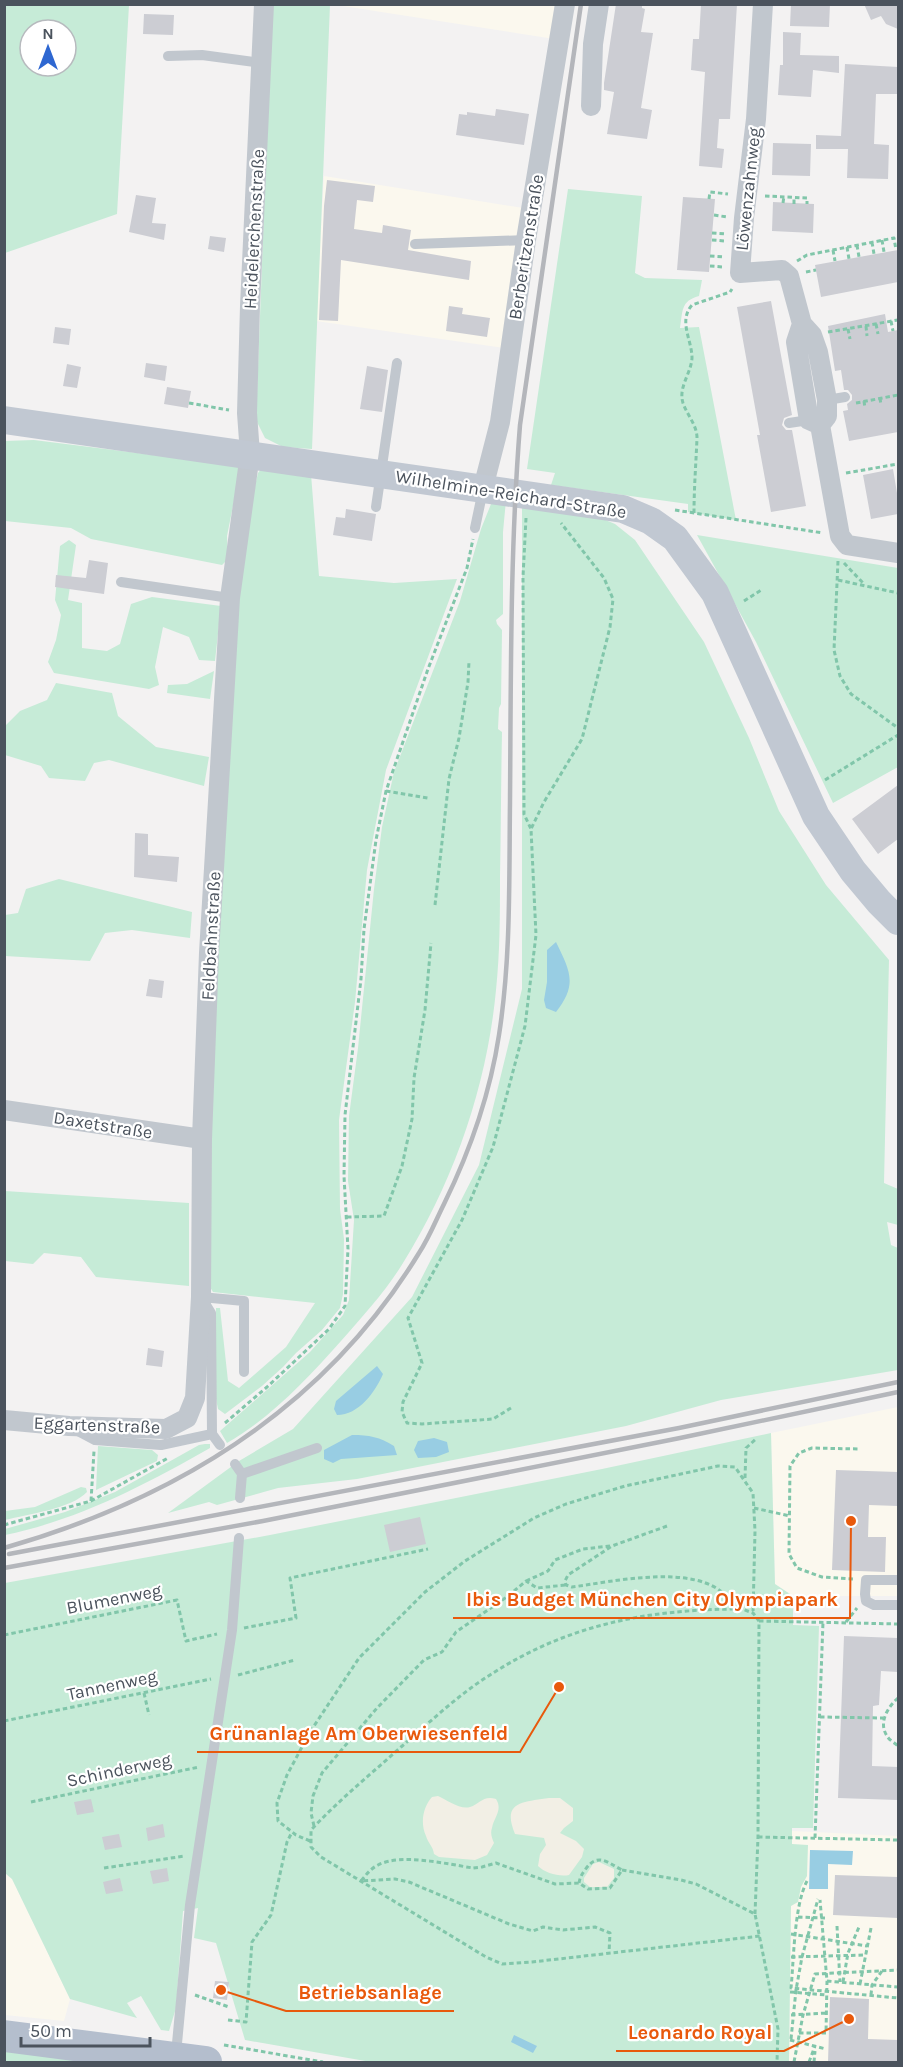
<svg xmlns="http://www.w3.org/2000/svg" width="903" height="2067" font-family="Karla,sans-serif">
  <rect width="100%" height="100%" fill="#f3f2f2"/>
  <!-- commercial -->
  <path fill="#fbf8ee" d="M330 4 572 5 567 41Z
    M324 176 523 208 504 348 316 321Z
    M898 1407V1596H793L775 1584 771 1433Z
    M792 1831 898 1836V2062H789Z
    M4 1873 12 1879 70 1999 64 2021 5 2015Z"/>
  <!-- green -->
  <path fill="#c6ebd7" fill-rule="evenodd" d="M4 5H129L117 214 5 253ZM30 30H66V66H30Z
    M272 5H330L312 449 283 447 265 438 256 420Z
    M568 189 642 196 635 273 645 278 702 280 699 296C680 301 683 312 680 328L699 327 736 520 688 512V504L551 485 555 473 527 469Z
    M34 440 241 466 227 536 228 559 222 565 91 539 71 528 5 521 4 441Z
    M262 468 311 474 319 576 394 583 457 579 386 770 367 870 355 1002 339 1120 340 1209 344 1239 343 1294 340 1308 322 1330 296 1353 283 1367 262 1386 225 1414 218 1409 216 1399V1308H220L228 1381 239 1388 286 1347 315 1303 213 1292 210 1287V1190L216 973 236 621 254 490 258 473Z
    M493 499 506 500 503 532V614L496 620 497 624 502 630 501 704 499 708 498 729 502 732C501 780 501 829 500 877 500 915 500 953 496 990 487 1086 454 1181 403 1263 386 1291 363 1316 341 1341 307 1379 272 1417 227 1443L220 1431 310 1352 343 1315 349 1300 354 1220 348 1181 349 1116 358 1048 374 889 382 827 394 772 460 601 481 529Z
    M522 503 584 511 615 524 635 540 704 642 749 738 779 811 826 885 889 960 884 1183 898 1189V1225L887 1222 891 1245 898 1248V1370L721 1400 626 1426 357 1479 278 1488 217 1505 209 1502 168 1513 239 1461 293 1429 412 1297 479 1165 522 989Z
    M697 535 898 568V767L833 803 756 642Z
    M69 540 76 545 68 600 82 603V648L107 651 120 644 131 604 152 597 221 606 215 661 199 660 189 637 163 627 155 667 159 685 149 689 54 673 48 662 56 640 61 615 55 600 60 546Z
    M214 671 210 699 167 693 168 685 187 684Z
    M56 683 112 693 118 716 156 747 209 757 204 786 109 760 94 763 85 781 49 778 41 766 5 755 6 725 20 711 47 700Z
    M59 879 192 912 190 938 132 930 105 933 90 961 5 956V915L18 913 26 889Z
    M5 1191 189 1203V1286L96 1277 81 1257 44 1253 33 1264 5 1261Z
    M771 1433 775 1584 793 1596V1625L819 1626 813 1828H792V1844L808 1845 807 1876 801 1887 798 1902 791 1906 789 2062H371L245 2040 216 1943 194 1938 198 1908 183 1911 176 2008 169 2031 161 2030 141 1996 127 2003 137 2018 70 1999 12 1879 5 1873V1583L270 1535 602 1469Z
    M205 1444H210V1448C145 1485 78 1520 5 1535V1529L65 1512 115 1492 199 1445Z
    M98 1446 152 1450 158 1455 157 1461 96 1490Z
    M81 1487 86 1488 87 1492C71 1509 28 1514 5 1520V1511L35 1507Z
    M5 2049 116 2062 5 2061Z"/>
  <!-- sand -->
  <path fill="#f2efe5" d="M438 1796C447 1800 460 1810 470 1807 480 1804 483 1795 496 1799 503 1810 494 1817 492 1828 490 1833 492 1838 494 1843L487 1855 475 1860 439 1857 434 1854C433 1846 428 1843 426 1836 420 1823 423 1807 432 1797Z
    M549 1798H560L573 1808V1821L564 1828 560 1833 576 1841 584 1849 582 1857 569 1875C559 1877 545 1873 538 1866L540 1854 546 1845 544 1838 515 1834C501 1801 524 1802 549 1798Z
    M599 1862 614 1869V1878L607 1887H590L584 1882V1878L593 1864Z"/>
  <!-- water -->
  <path fill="#98cde3" d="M556 942C570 971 578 984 556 1012L546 1008 544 1000 547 982V950Z
    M377 1366 383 1374C375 1392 359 1415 337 1415L334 1409 336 1401Z
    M352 1435C369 1435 380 1437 394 1446L397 1455 341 1459 333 1463 324 1459V1450Z
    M434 1438 447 1442 449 1452 436 1457 418 1458 414 1450 418 1441Z
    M810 1850 853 1851 852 1865 828 1864V1889H809Z
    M514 2035 537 2046 533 2053 511 2042Z"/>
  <!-- building -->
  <path fill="#cccdd3" d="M616 4H642V8L645 9 641 32 653 33 641 108 652 110 647 139 607 134 614 92 604 90V83Z
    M701 4H737L730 119H719L717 148 724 149 722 168 699 166 705 72 691 70 693 39H699Z
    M791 4H830L829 27 790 26Z
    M864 4H898V29L886 24 881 16 871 20Z
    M144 14 174 15 173 35 143 34Z
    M783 32 801 33 800 55 839 56V73L813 70 811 97 778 95 780 65H783Z
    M845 64 898 67V94H876L874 144 889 145 888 179 847 178 848 149H816V135L841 136Z
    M496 109 529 114 524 145 456 135 459 114 467 115V112L495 116Z
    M773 143 811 144 810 176 772 175Z
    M327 180 375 186 373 202 357 200 354 229 382 233 383 225 411 230 408 250 471 261 469 280 341 260 338 321 319 320 324 206Z
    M136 195 156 198 152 223 166 224 164 240 129 232Z
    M683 197 715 199 709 272 677 270Z
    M773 202 814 204 813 233 772 231Z
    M210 236 226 238 224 252 208 249Z
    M898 250V282L821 297 815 265Z
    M771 301 792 415 784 418 782 425 786 430H792L806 506 771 512 757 435H760L737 307Z
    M449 306 463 308 462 314 490 318 487 337 446 331Z
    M885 314 888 332 898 330V432L849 441 843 411 848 410 847 404 852 400V395L848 390H844L841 370 835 371 828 326Z
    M55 327 71 329 69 345 53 343Z
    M146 363 167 366 165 381 144 377Z
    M67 364 81 367 77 388 63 386Z
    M367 366 388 370 382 412 360 409Z
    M167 387 191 391 188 408 164 404Z
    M893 469 898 499V514L871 519 863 475Z
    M346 509 376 514 372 541 333 535 336 517 345 518Z
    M89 560 108 563 104 594 55 587 56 575 86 578Z
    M898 785V839L878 854 852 819Z
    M135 833 148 834V855L179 857 177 882 134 877Z
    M149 979 164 981 162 998 146 996Z
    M148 1348 164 1351 162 1367 146 1365Z
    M836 1470 898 1472V1506L869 1505 868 1537H886L885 1572 832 1570Z
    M420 1517 426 1544 390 1552 384 1525Z
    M844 1636 898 1638V1672L881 1671 879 1705 873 1706 872 1766 898 1767V1800L838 1798Z
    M91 1799 94 1812 77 1815 74 1802Z
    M163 1824 165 1837 148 1841 146 1828Z
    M119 1834 122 1847 105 1850 102 1837Z
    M167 1868 169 1881 153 1884 150 1871Z
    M835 1875 898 1877V1918L833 1915Z
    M120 1878 123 1891 106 1894 103 1882Z
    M215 1981 229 1982 227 2000 213 1998Z
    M830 1997 869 1999 868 2039 898 2040V2062H828Z"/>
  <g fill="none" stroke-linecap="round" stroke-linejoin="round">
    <!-- path -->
    <path stroke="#81c6aa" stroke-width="3" stroke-dasharray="4.5 3" stroke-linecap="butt" d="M765 196 807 198V204
      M709 199 710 192 728 194
      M783 203 784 196
      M794 204V197
      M714 215 727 217
      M712 233 726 234
      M712 240 725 241
      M882 240 884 252
      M872 242 874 254
      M857 245 859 257
      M847 247 849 259
      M833 250 835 261
      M710 256 724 257
      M797 261 807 255 894 238 896 250
      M710 266 723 267
      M806 272 816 270
      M891 321 893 331
      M876 324 878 334
      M866 326 867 336
      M848 329 850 339
      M828 332 898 320
      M880 398 881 405
      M864 401 865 408
      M189 403 229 410
      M856 403 898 395
      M846 473 898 464
      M897 489H898
      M675 510 823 533
      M694 513C694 488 696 463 697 438 697 425 687 415 683 403 678 387 691 374 692 358 692 340 678 321 692 305L730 292 732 289
      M526 518 523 577 524 814 531 829
      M838 561 834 650 840 676 851 694 898 728
      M844 563 864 584
      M838 580 898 593
      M744 601 763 589
      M825 780 898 735
      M386 791 428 798
      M435 905 449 779 459 738 468 682 469 661
      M347 1217 384 1216 402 1166 412 1119 414 1078 425 1010 431 943
      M511 1408 493 1419 422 1424 407 1423 402 1412 403 1402 422 1363 408 1318 462 1220 493 1147 525 1026 536 935 531 829 544 802 582 739 610 627 613 599 604 578 561 523
      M225 1423 267 1387 329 1329 345 1306 348 1249 344 1176 345 1115 361 979 364 929 376 840 386 791 428 669 467 568 473 539
      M745 1478 746 1448 756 1439
      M91 1501 94 1451
      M754 1508 790 1516
      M4 1525 91 1501 168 1458
      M667 1526 612 1546 568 1575 565 1581 566 1585 572 1587C612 1582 696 1562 727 1597 730 1600 731 1605 733 1609
      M853 1579 822 1577 797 1568 789 1554 790 1466 799 1453 812 1448 860 1449
      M526 1581 548 1571 555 1560 583 1549 610 1546
      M759 1621 898 1624
      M846 1622 857 1608
      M244 1628 296 1618 290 1578 428 1549
      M4 1635 177 1600 186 1641 217 1634
      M238 1675 295 1660
      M144 1693 149 1715
      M898 1698C888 1707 878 1722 887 1736 889 1740 895 1743 898 1746
      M820 1717 883 1718
      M4 1721 211 1679
      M31 1802 199 1767
      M314 1826 311 1813 313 1796 322 1773 377 1708 424 1660 442 1652 456 1632 508 1596 526 1581 537 1588 566 1585
      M758 1837 898 1840
      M815 1838 823 1622
      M310 1841 296 1835 278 1821 277 1803 287 1775 310 1732 359 1658 425 1592 465 1561 534 1518 566 1504 625 1486 718 1466 735 1467 753 1493 755 1531 753 1613
      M104 1868 185 1856
      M622 1870 681 1880 696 1884 755 1914 778 2029 777 2062
      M807 1881C794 1906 794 1958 791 1988L898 1998
      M579 1883C580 1877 582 1874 585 1870 597 1852 607 1862 622 1870L610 1888 588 1889 579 1883 555 1884 496 1863 482 1867 473 1868C447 1864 401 1853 378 1865 370 1869 366 1875 361 1881L395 1879 409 1882 509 1924 533 1931 543 1927 563 1930 595 1927 610 1933 609 1953
      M755 1914 758 1837 759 1621 753 1613 742 1609C650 1609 568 1624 490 1675 458 1695 430 1722 401 1747 371 1774 339 1800 311 1830V1847L321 1857 486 1957 502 1964 532 1962 760 1936
      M798 1917 825 1918
      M837 1926 840 1982
      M791 1934 867 1946
      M791 1957 865 1955
      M827 1981 898 1987
      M843 1982 848 1953 859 1927
      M860 1984 871 1928
      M790 1992 827 1995
      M195 1995 229 2007
      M871 1995 872 1985 882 1971
      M791 2015 827 2013
      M228 2020 246 2022 252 1942 271 1915 287 1842 292 1832
      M799 2033H826L827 1981 820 1900
      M791 2039 796 1990 802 1957 818 1899
      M790 2040 826 2049
      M224 2045 323 2062
      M794 2062 803 2015 815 1974 898 1970
      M809 2062 815 2046
      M814 2062 815 2051"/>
    <!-- lane -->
    <path stroke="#c1c7ce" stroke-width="10" d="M168 56 202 55 261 63
      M415 244 526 240
      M827 400 845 397
      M789 423 809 420
      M376 507 397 363
      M475 528 483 490
      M121 582 230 598
      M201 1297 244 1301V1372
      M203 1300 211 1313 212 1434 220 1445
      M78 1431 95 1440 161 1445 212 1434
      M235 1464 242 1474 240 1498
      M242 1474 317 1448
      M898 1580H866L865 1594 866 1601 874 1605H898
      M176 2054 190 1905 232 1630 239 1538"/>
    <!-- street -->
    <path stroke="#c1c7ce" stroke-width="20" d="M763 4 756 119 744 218 740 273 782 270 789 276 802 324 812 335 818 352 827 400V416L820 425 840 536 847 545 898 553
      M591 106 593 44 599 4
      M802 324 796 342 809 420 820 425
      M483 488 500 422 526 240 565 4
      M4 1110 202 1139
      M4 1420 69 1426 166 1429 187 1418 195 1398 201 1297 202 1139 209 953 230 598 250 454 247 413 250 306 264 4"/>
    <!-- secondary -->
    <path stroke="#c1c8d2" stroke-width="28" d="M4 420 623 509 651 521 675 538 715 593 816 816 853 871 879 902 898 921"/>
    <!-- primary -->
    <path stroke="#b4becd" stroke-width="32" d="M4 2036 206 2062"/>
    <!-- rail -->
    <path stroke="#b4b6bb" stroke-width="4.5" d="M4 1548C176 1499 324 1409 419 1253 429 1238 436 1220 444 1204 470 1151 490 1094 499 1035 511 958 509 880 510 802 511 677 510 551 520 425L581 4
      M9 1554 679 1428 898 1382
      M4 1568 263 1521 680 1438 898 1392"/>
  </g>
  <g text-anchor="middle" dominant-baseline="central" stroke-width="4.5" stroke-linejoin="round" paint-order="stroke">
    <!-- street labels -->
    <g font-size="18" fill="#4b535d" stroke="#fff">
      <text transform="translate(748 189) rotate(-84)">Löwenzahnweg</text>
      <text transform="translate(254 229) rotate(-87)">Heidelerchenstraße</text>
      <text transform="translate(526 247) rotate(-81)">Berberitzenstraße</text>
      <text transform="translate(511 494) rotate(9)">Wilhelmine-Reichard-Straße</text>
      <text transform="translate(211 936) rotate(-87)">Feldbahnstraße</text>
      <text transform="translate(103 1125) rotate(9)">Daxetstraße</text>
      <text transform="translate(97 1425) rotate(2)">Eggartenstraße</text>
      <text transform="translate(114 1599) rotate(-11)">Blumenweg</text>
      <text transform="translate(112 1685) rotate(-12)">Tannenweg</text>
      <text transform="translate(119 1770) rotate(-12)">Schinderweg</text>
    </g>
  </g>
  <!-- callouts -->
  <path fill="none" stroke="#e8590c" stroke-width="2" d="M851 1521L850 1618H453M559 1687L520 1752H197M221 1990L286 2011H454M849 2019L784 2051H616"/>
  <g fill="#e8590c" stroke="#fff" stroke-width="2">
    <circle cx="851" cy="1521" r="6"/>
    <circle cx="559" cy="1687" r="6"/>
    <circle cx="221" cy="1990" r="6"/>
    <circle cx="849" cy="2019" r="6"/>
  </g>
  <g font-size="20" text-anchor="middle" font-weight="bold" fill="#e8590c" stroke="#fff" stroke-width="4.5" stroke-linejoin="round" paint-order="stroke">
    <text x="652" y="1606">Ibis Budget München City Olympiapark</text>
    <text x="359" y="1740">Grünanlage Am Oberwiesenfeld</text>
    <text x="370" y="1999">Betriebsanlage</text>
    <text x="700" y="2039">Leonardo Royal</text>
  </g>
  <!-- border -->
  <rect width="903" height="2067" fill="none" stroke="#4b535d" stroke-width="12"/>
  <!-- north arrow -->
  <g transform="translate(48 48)"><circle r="28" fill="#ffffff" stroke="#b7babe" stroke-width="1.5"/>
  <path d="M0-4.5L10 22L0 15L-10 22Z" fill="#2e67d1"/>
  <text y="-9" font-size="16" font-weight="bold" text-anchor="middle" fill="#4b535d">N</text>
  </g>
  <!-- scale -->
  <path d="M21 2037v9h129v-9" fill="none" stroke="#4b535d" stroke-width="3"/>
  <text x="30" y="2037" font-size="18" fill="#4b535d" stroke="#ffffff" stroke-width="4.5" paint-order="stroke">50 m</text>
</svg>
